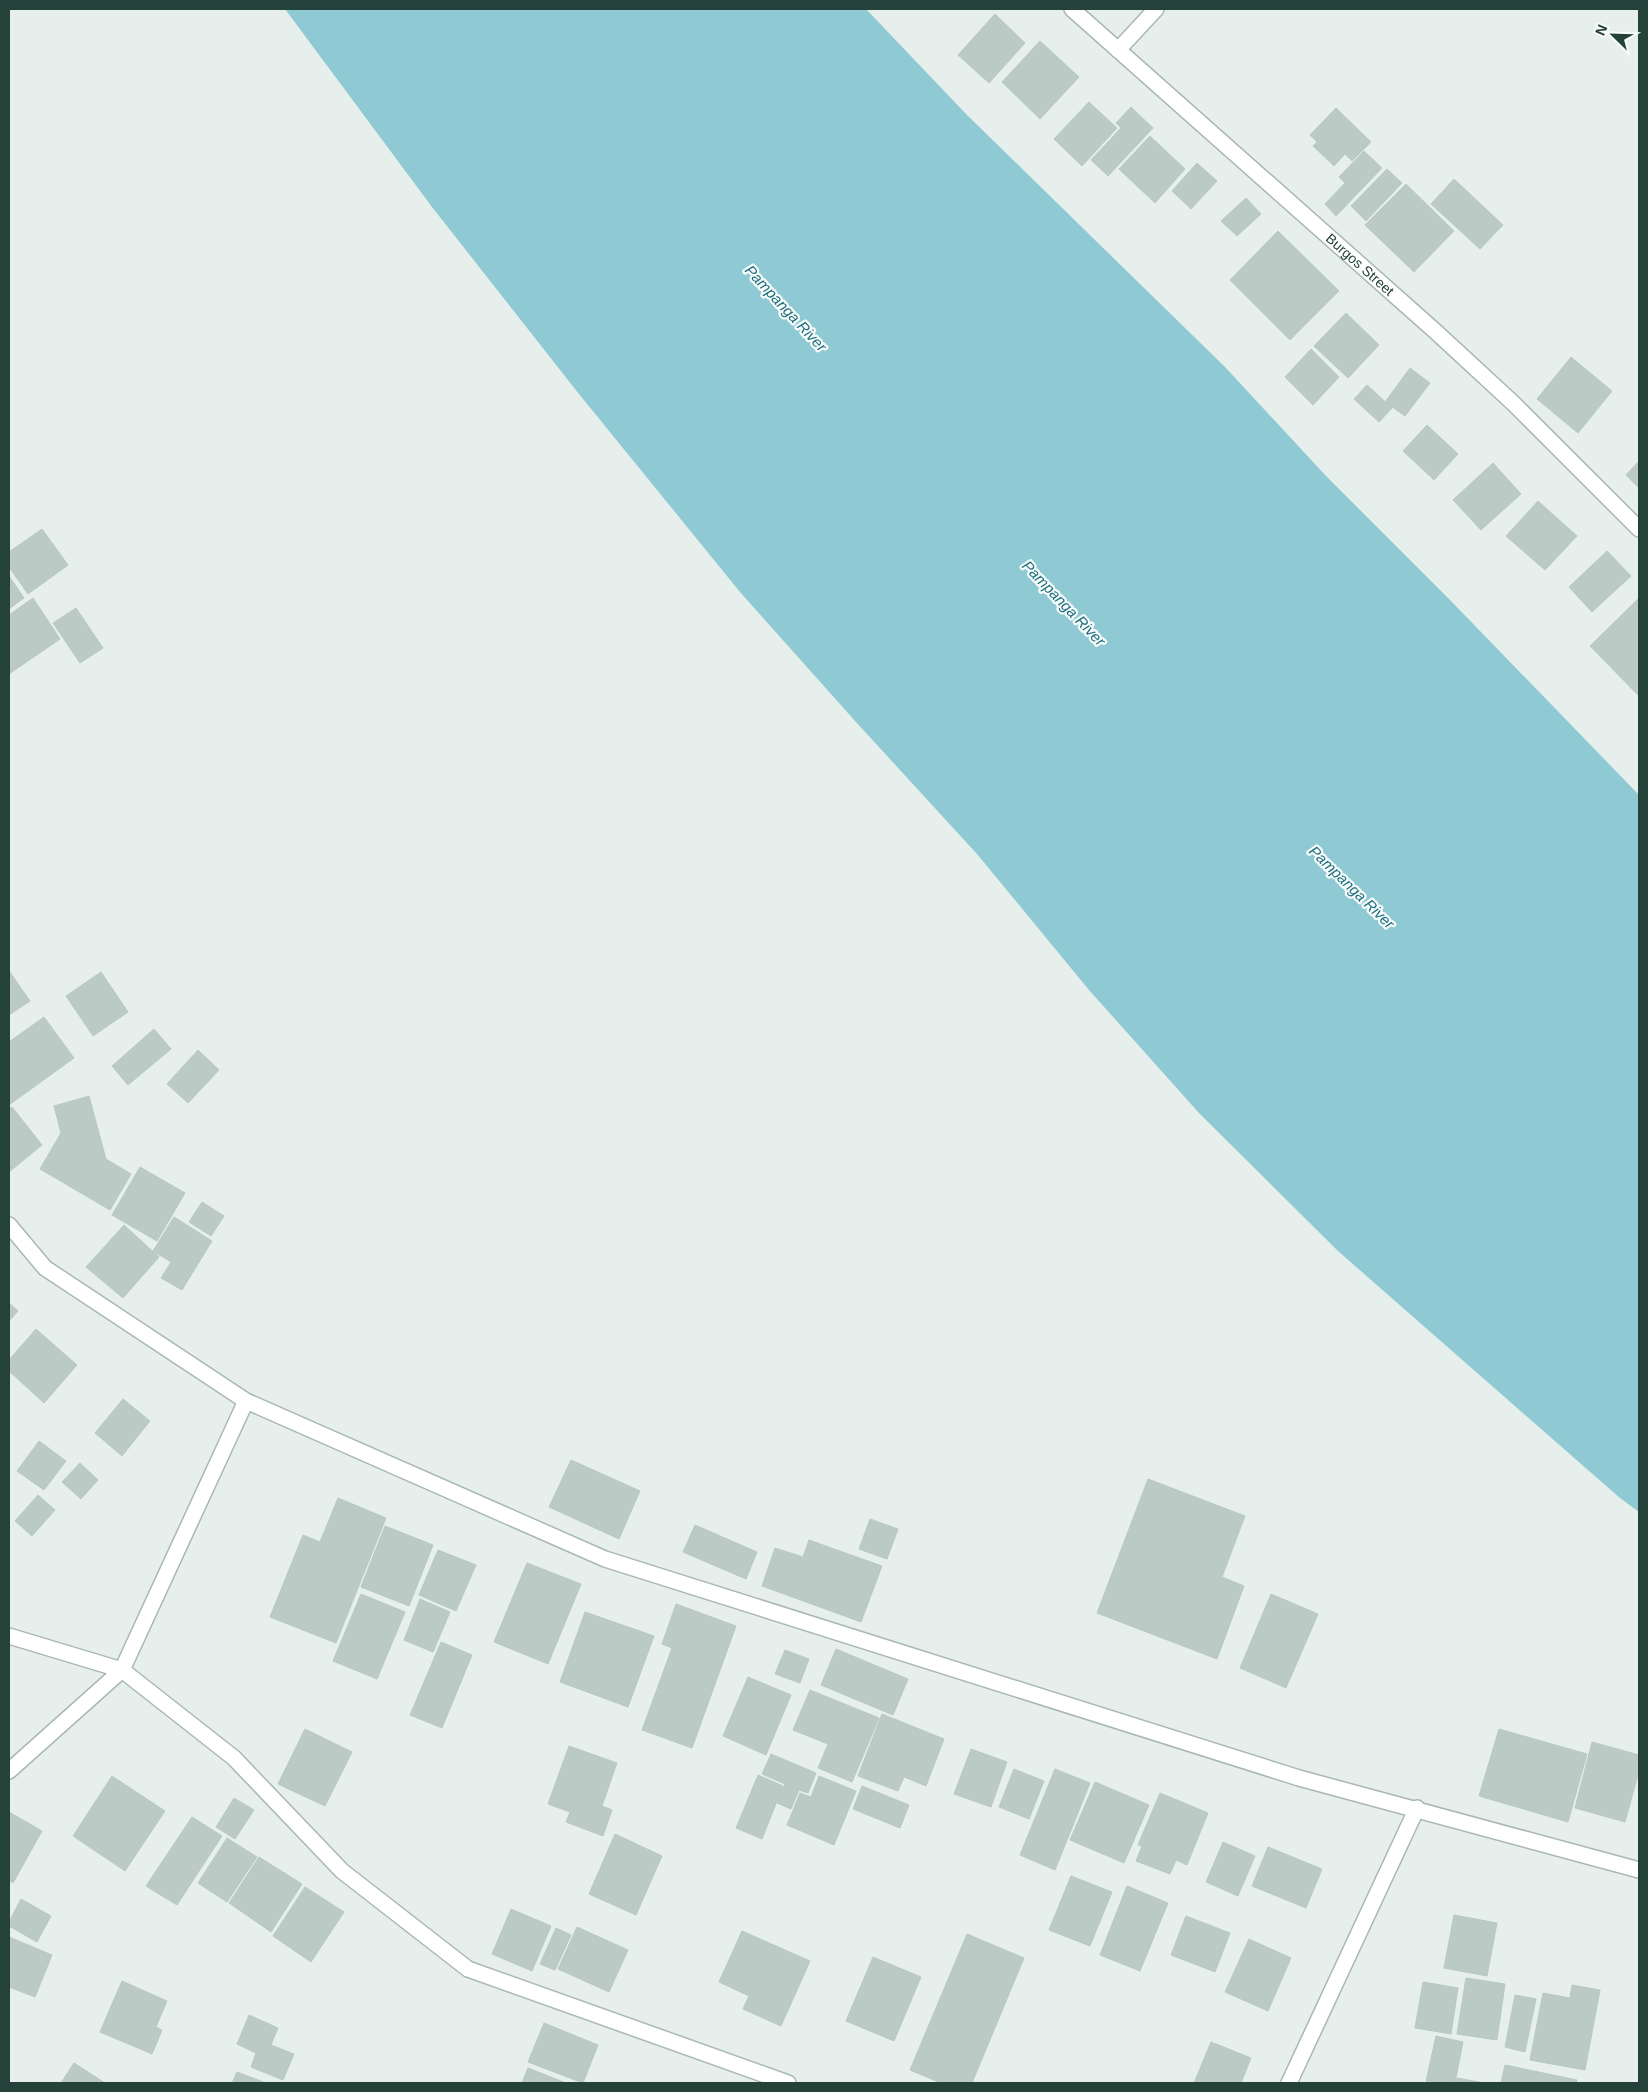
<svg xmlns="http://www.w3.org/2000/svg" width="1648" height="2092" font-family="Helvetica,sans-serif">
  <rect width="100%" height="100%" fill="#e6efeb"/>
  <!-- water -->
  <path fill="#8ec9d4" d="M285 9H866L967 115 1225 367 1326 476 1450 600 1639 795V1512L1620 1498 1338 1251 1199 1113 1089 990 977 854 856 722 740 592 579 394 432 207Z"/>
  <!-- building -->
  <path fill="#bbcac4" stroke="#b8c9c2" d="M995 14 1025 43 989 83 958 55Z
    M1040 41 1079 77 1040 119 1002 82Z
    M1089 102 1117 128 1082 166 1054 139Z
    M1131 107 1153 128 1108 176 1091 160 1121 128 1116 123Z
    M1336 108 1371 142 1352 161 1345 154 1334 166 1313 146 1317 142 1310 135Z
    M1150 136 1185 169 1155 203 1119 169Z
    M1364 151 1382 168 1336 216 1325 204 1345 183 1339 177Z
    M1197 163 1217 181 1191 209 1172 191Z
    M1387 169 1402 183 1366 221 1351 206Z
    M1454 179 1503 225 1480 249 1431 204Z
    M1406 184 1454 231 1414 272 1365 225Z
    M1246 198 1261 214 1237 236 1221 221Z
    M1278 231 1339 291 1290 340 1230 280Z
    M1346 313 1379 345 1348 378 1314 346Z
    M1311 349 1339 377 1313 405 1285 377Z
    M1571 357 1612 391 1578 433 1537 399Z
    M1410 368 1430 383 1405 416 1385 402Z
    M1367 385 1392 408 1379 422 1354 399Z
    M1427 425 1458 454 1434 480 1403 451Z
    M1639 461V488L1626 475Z
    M1493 463 1521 494 1481 530 1453 500Z
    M1538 501 1577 536 1545 570 1506 536Z
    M42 529 68 565 28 594 9 567V552Z
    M1607 551 1631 576 1592 612 1569 587Z
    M9 576 24 598 9 609Z
    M33 598 60 639 9 674V615Z
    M1639 598V694L1638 695 1590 646Z
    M76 608 103 648 80 663 53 623Z
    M9 971 30 1001 9 1015Z
    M101 972 128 1012 93 1036 66 996Z
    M44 1017 74 1058 9 1105V1042Z
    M154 1029 171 1049 128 1085 112 1066Z
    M198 1050 219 1070 188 1103 167 1084Z
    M89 1096 106 1159 131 1174 110 1210 40 1169 61 1133 54 1106Z
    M12 1107 42 1145 9 1172V1109Z
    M140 1167 185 1193 157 1241 112 1215Z
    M202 1202 224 1216 211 1236 189 1222Z
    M174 1217 212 1241 182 1290 161 1278 171 1262 153 1251Z
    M124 1225 159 1257 123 1298 86 1267Z
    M9 1303 18 1311 9 1321Z
    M36 1329 77 1365 44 1403 9 1371V1360Z
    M123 1399 150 1421 122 1456 95 1433Z
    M39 1441 66 1461 44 1490 17 1471Z
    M571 1460 640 1491 619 1539 549 1507Z
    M80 1463 98 1480 81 1499 62 1482Z
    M1148 1479 1245 1516 1222 1577 1244 1586 1217 1659 1097 1613Z
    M38 1495 55 1510 32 1536 15 1521Z
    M338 1498 386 1518 336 1643 270 1617 303 1535 320 1542Z
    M870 1519 898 1529 887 1559 859 1549Z
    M695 1525 757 1552 746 1579 683 1552Z
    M385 1526 433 1545 409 1606 361 1587Z
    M809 1540 882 1566 861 1622 762 1586 775 1548 803 1557Z
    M438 1550 476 1565 456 1611 419 1595Z
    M527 1563 581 1584 548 1664 494 1642Z
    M361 1594 405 1612 377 1679 333 1661Z
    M1271 1594 1318 1614 1286 1688 1240 1668Z
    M420 1599 450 1612 433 1652 404 1640Z
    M676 1604 736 1626 692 1748 642 1730 672 1648 662 1644Z
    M585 1612 654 1636 628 1707 560 1682Z
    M441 1642 472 1655 442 1728 410 1715Z
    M836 1649 908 1679 893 1715 821 1685Z
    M785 1650 809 1659 800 1683 775 1674Z
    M748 1677 791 1695 766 1755 723 1736Z
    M810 1690 879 1718 852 1782 818 1768 828 1744 793 1730Z
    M882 1714 944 1739 926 1786 904 1777 898 1791 858 1776Z
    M305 1729 352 1752 325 1806 278 1784Z
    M1499 1729 1587 1754 1568 1822 1479 1796Z
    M1592 1742 1639 1755V1771L1625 1822 1575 1808Z
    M569 1746 617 1763 602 1806 612 1810 603 1836 566 1822 570 1812 548 1804Z
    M971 1749 1007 1762 991 1807 954 1794Z
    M771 1754 816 1773 808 1793 799 1790 791 1809 777 1803 785 1784 762 1774Z
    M1014 1769 1044 1781 1029 1819 999 1807Z
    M1055 1769 1090 1783 1055 1870 1020 1855Z
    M758 1775 783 1786 762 1839 736 1828Z
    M112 1776 165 1811 125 1871 73 1836Z
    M819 1776 856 1791 834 1845 787 1825 800 1793 811 1797Z
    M1095 1782 1149 1805 1124 1863 1070 1840Z
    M862 1786 909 1805 900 1828 853 1809Z
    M1160 1793 1208 1813 1187 1865 1176 1860 1170 1874 1136 1861 1142 1846 1138 1845Z
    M234 1798 254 1810 235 1839 216 1827Z
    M9 1812 42 1831 13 1883 9 1880Z
    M192 1817 222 1836 177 1905 146 1886Z
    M615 1834 662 1856 636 1915 589 1894Z
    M227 1838 257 1857 227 1902 198 1883Z
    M1223 1842 1255 1856 1238 1896 1206 1882Z
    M1268 1847 1322 1869 1306 1908 1252 1886Z
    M259 1857 302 1884 271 1932 229 1903Z
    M1071 1876 1112 1892 1090 1946 1049 1930Z
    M1127 1886 1168 1903 1140 1971 1100 1955Z
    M305 1887 344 1912 311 1962 273 1936Z
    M21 1899 51 1916 37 1942 9 1926V1922Z
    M511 1909 551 1926 532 1971 492 1954Z
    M1454 1915 1497 1923 1487 1976 1444 1968Z
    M1186 1916 1230 1933 1215 1972 1171 1955Z
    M577 1927 628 1950 609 1992 558 1969Z
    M556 1928 571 1935 555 1970 540 1964Z
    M742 1931 810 1961 781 2026 743 2009 749 1996 719 1982Z
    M967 1934 1024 1958 972 2083H941L910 2070Z
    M9 1937 52 1955 35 1997 9 1987Z
    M1249 1939 1291 1958 1268 2011 1225 1992Z
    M873 1957 921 1977 894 2041 846 2021Z
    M1466 1978 1505 1984 1497 2040 1457 2034Z
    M122 1981 167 2001 156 2027 162 2030 152 2054 100 2032Z
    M1423 1982 1458 1988 1451 2034 1415 2028Z
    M1572 1985 1600 1990 1585 2070 1530 2060 1543 1993 1570 1998Z
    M1515 1995 1536 1999 1525 2052 1505 2047Z
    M249 2015 278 2028 271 2045 294 2054 283 2080 251 2067 256 2053 237 2044Z
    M544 2023 598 2045 583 2083 528 2062Z
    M1436 2036 1463 2042 1455 2083 1426 2081Z
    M1211 2042 1251 2058 1241 2083H1194Z
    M74 2063 105 2083H61Z
    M1505 2065 1577 2080 1576 2083H1501Z
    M528 2068 566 2083H522Z
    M237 2072 266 2083H232Z
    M1457 2078 1485 2083H1456Z"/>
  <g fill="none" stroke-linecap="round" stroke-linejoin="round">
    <!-- minor casing -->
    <g stroke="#a8b8b2" stroke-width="18">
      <path id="minor" d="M1118 50 1156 9
        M9 1225 45 1268 246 1401 605 1559 1299 1778 1639 1870
        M9 1636 122 1670 234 1758 342 1871 468 1969 788 2083
        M9 1771 122 1670 246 1401
        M1289 2083 1417 1808"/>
    </g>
    <!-- tertiary casing -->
    <g stroke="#a8b8b2" stroke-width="18">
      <g id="tertiary">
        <path id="s1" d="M1072 9 1435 331 1513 403 1639 529"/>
      </g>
    </g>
    <!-- minor -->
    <use href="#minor" stroke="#fff" stroke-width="15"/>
    <!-- tertiary -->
    <use href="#tertiary" stroke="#fff" stroke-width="15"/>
  </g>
  <g text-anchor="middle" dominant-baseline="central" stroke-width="4.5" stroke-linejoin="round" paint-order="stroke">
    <!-- street labels -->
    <g font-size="14" fill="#24423a" stroke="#f7fbf9">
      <text stroke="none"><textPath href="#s1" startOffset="385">Burgos Street</textPath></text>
    </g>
    <!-- water labels -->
    <g font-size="15" font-style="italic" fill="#1c6f80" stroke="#f7fbf9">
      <text transform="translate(786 308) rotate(47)">Pampanga River</text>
      <text transform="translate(1064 603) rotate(46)">Pampanga River</text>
      <text transform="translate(1352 887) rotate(44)">Pampanga River</text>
    </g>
  </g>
  <!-- border -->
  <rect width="1648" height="2092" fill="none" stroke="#24423a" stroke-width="20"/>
  <!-- north arrow -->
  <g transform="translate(1613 35) rotate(293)" stroke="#f7fbf9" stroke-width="4" paint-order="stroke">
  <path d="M0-4L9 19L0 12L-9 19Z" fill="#24423a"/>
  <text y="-8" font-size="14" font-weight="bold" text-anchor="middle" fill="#24423a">N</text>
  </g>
</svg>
